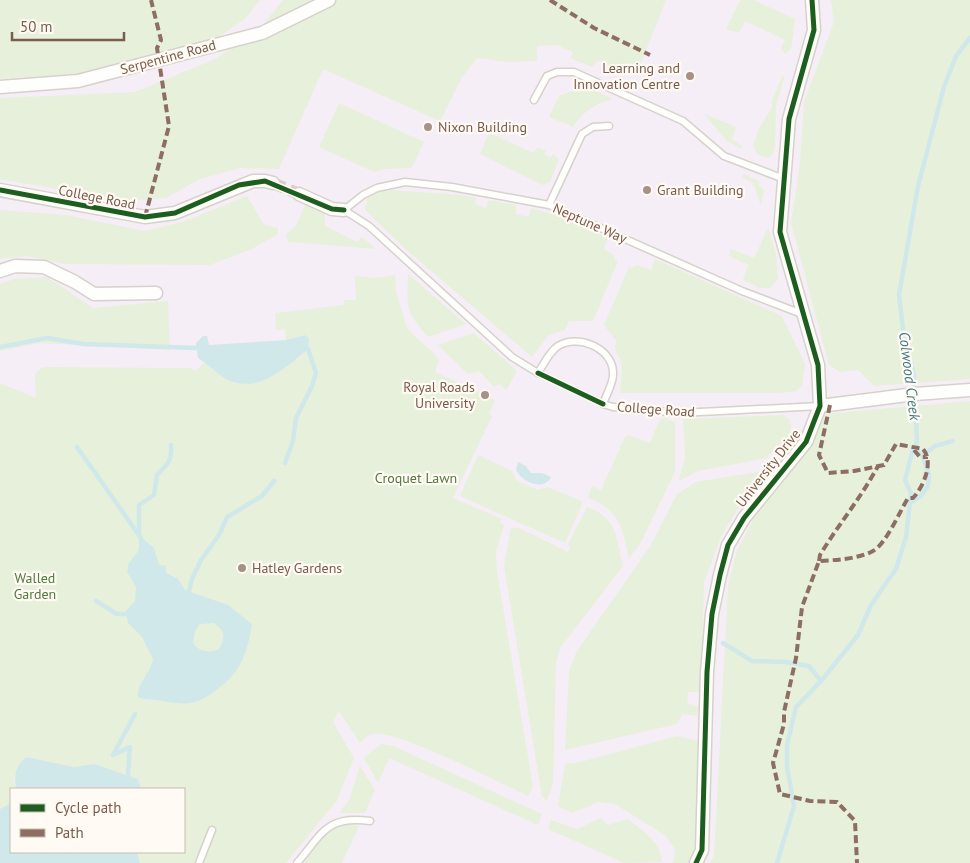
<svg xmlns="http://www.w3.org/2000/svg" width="970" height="863" font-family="'PT Sans',sans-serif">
  <rect width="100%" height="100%" fill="#f9f5f0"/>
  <!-- education -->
  <path fill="#f6eef6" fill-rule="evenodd" d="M0 0H970V863H0ZM11 789H184V852H11Z"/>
  <!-- green -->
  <path fill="#e7f0db" d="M0 0H260L245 19 211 42 120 71 0 79Z
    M283 0H666L636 75 623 70 620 72 598 60 592 67 570 58 573 52 557 45 537 46V61L507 62 477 58 462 77 440 121 323 69 279 169 240 168 200 179 166 198 126 201 0 179V98L135 92 215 59 263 25Z
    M740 0H754L795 19 791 49 785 54 781 48 785 40 745 21 739 33 726 29Z
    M831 0H970V379L874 386 858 370 840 372 829 365 791 223 800 163 804 102 834 22Z
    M783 75 784 78 776 106 775 148 772 156 768 158 757 154 753 145 759 128 773 106 771 103Z
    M585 86 613 99C595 103 583 112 573 127L549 117 559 96Z
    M339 103 424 142 412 168 385 169 374 172 319 147Z
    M703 113 736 127 732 139 741 145V149L726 140Z
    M489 133 534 153 537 147 546 151 544 154 550 158 553 154 559 159 550 182 542 185 480 154Z
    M744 174 759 181V186L764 190 761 206 753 183 742 178Z
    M391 190 462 195 476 198 475 204 486 208 489 200 516 205V214L529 217 531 208 559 216 608 238 604 249 614 255V259L618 261 593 321H569L565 330 549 335 532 357 402 246 365 210 367 199 375 193Z
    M247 196 264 225 278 228V234L252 249 210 265 65 264 27 256 0 259V210L65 215 145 231 185 221Z
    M306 203 325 214V226L357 242 362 237 376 249 288 242 286 234 296 226Z
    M768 228 776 254 778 279 770 288H760L743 280 748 265 729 256 731 249 754 258Z
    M655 259 782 316 805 364 802 386 796 391 778 393H620C621 377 625 364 615 350L616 341 604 325 629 267 632 268 637 265 651 270Z
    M408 274 466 324 428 337C405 311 407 307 408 274Z
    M395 275 396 292 407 328 438 358 439 360 435 372 495 400 489 414 492 416 453 498 502 519 500 522 504 525 496 552 497 571 533 787 528 796C502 784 394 728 372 734 368 735 363 740 360 743L339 711 333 722 354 758 337 800 286 863H140L137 852H184V789H141L138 779 94 764 74 767 26 757 14 777 16 789H11V803L0 809V383L36 398 35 373 43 367 190 368 196 371 204 362 224 378 305 335 286 340 285 329 276 330 275 313 344 305V300H356L355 276 374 278Z
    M47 277 93 308 168 301 170 350 40 343 0 351V284L14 279Z
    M474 333 517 371 506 391 500 384 494 387 479 371 468 374 438 345Z
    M970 401V863H710L714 856 728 586 737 551 756 514 805 453 824 414Z
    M784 415 789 419 791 426 789 436 766 458 698 471 678 481 685 458 683 419Z
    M664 418 675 422V472L640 544 629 558C622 527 620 510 588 498L592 486 601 490 625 437 629 435 650 443 659 421Z
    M478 455 512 471 516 480 538 490 548 487 583 502 565 543 460 496Z
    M770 466 744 498 721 537 704 582 701 692H688L687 703 699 707 697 716 682 714 677 724 565 750 569 670 577 651 651 545 677 494 696 482 758 472Z
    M587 507C618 518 616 538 623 566L560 648 556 663 553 784 547 801 542 797 504 566 511 527 515 529 517 527 568 552 570 548 568 544Z
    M677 736 698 741 696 843 688 863H673L675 850 666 836 615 804 599 802 572 813 558 806 565 764 580 762Z
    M381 744 393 746 542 814 538 825 389 758 378 783 364 758Z
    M360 766 375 790 365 813H339L349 800Z
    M601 818 608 825 628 819C643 831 661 842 662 862L624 863 548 829 551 820 577 829Z
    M347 823 359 826 342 863H304L327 832Z"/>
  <!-- water -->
  <path fill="#d0e8ea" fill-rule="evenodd" d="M305 335 309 339 308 349C285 368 258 395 226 379 217 374 208 364 198 358L196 343 203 336H207L209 345 286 340Z
    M518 462 526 466 531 473H542L551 477C544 492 522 482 516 470Z
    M139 538H142L154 548 159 565 166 566V573L178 579 185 590 228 605 252 624C248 648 243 668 224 684 197 706 190 706 157 700 150 699 144 700 138 697 136 684 151 673 153 659L142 637 128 623 126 611 135 601 136 587 127 572 129 563 139 550ZM214 623C225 631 226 637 219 649 210 654 198 651 193 643L195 631 200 624Z
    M26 757 74 767 94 764 138 779 141 789H16C14 775 15 767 26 757Z
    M11 803V852H137L140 863H0V809Z"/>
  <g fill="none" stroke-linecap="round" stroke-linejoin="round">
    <!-- stream -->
    <path stroke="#d0e8ea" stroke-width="4.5" d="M0 347 47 338 83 344 197 348
      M77 447 141 538
      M922 456 935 446 953 441
      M285 463 293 441 296 418 312 386 316 373 308 349
      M910 503 921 496 928 486 929 475 923 457 914 447
      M139 533V505L154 495 157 475C167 463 172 464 171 445
      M189 591 192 579 201 560 219 535 227 517 262 496 274 481
      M96 601 117 614H127
      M723 643 752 661 786 662 809 666 821 681
      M128 775 130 747 113 755 135 714
      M777 863 794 806 787 767V745L796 707 821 681 858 635 871 605 896 569 906 537 911 493 905 480 913 449 917 443 914 375 903 329 899 295 918 186 944 87 956 56 970 38"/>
    <!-- minor-tunnel -->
    <path stroke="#d9cfc7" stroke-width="12" stroke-dasharray="12 6" stroke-linecap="butt" d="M273 183 299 194"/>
    <!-- service casing -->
    <g stroke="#d7d1cb" stroke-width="9">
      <path id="service" d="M534 100 547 76 557 72H574L683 121 724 156 784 179
        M549 205 582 134 593 127 609 126
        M802 314 742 291 549 205 452 187 405 182 377 188 363 195 344 210 369 226 512 357 538 373C544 364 549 352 558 346 578 333 615 349 613 375 613 384 606 395 603 404L613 407 680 413 820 406
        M199 863 212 830
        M297 863C322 835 325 815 370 821"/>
    </g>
    <!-- minor casing -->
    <g stroke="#d7d1cb" stroke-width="15">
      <path id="minor" d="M0 87 78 81 262 33 329 0
        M0 190 145 217 175 213 253 181H265L273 183
        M299 194 332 209 344 210
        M0 271 15 266 44 267 75 282 94 294 156 293
        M820 406 915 394 970 390
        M696 863 702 850 707 672 712 614 720 575 728 545 744 518 806 442 820 406 818 365 780 232 789 119 814 30 812 0"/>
    </g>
    <!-- service -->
    <use href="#service" stroke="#fefefd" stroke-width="6"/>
    <!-- minor -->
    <use href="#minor" stroke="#fefefd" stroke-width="12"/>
    <!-- quiet -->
    <path stroke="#8d6e63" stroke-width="4" stroke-dasharray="8 4" stroke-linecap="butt" d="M550 0 594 28 650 55
      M145 217 169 126 157 48 161 40 151 0
      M830 405 819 455 828 473 854 471 884 465 896 444 923 449C934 462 924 486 913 498H908C900 511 886 544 873 551 858 559 836 560 819 561L802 607 796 658 784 712V724L773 763 780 794 810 801 837 802 855 821 857 863
      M914 450 920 457H928
      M819 561 820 555C838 525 861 498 878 466"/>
    <!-- cycleway casing -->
    <g stroke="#fffaf3" stroke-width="8">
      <path id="cycleway" d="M0 190 145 217 175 213 239 185 265 181 332 209 344 210
        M538 373 603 404
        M696 863 702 850 707 672 712 614 720 575 728 545 744 518 806 442 820 406 818 365 780 232 789 119 814 30 812 0"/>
    </g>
    <!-- cycleway -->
    <use href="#cycleway" stroke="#1b5e20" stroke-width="5"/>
  </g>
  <!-- markers -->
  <g fill="#a69286" stroke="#fffaf3" stroke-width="2">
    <circle cx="690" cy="76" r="5"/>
    <circle cx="428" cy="127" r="5"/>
    <circle cx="647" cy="190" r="5"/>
    <circle cx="485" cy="395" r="5"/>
    <circle cx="242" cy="568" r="5"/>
  </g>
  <g text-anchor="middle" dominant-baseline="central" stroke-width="4.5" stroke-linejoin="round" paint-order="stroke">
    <!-- street labels -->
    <g font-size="14" fill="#7a5c4d" stroke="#fffaf3">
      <text transform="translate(168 57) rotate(-15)">Serpentine Road</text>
      <text transform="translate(97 197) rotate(11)">College Road</text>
      <text transform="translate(590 223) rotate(24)">Neptune Way</text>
      <text transform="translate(656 409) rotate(4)">College Road</text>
      <text transform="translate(768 468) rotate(-52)">University Drive</text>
    </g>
    <!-- poi labels -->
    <g font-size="14" fill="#7a5c4d" stroke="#fffaf3" text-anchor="start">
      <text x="680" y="68" text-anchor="end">Learning and<tspan x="680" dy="16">Innovation Centre</tspan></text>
      <text x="438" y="127">Nixon Building</text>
      <text x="657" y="190">Grant Building</text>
      <text x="475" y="387" text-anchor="end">Royal Roads<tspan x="475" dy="16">University</tspan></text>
      <text x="252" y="568">Hatley Gardens</text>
    </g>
    <!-- park labels -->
    <g font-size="14" fill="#537a41" stroke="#fffaf3">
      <text x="416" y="478">Croquet Lawn</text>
      <text x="35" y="578">Walled<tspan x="35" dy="16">Garden</tspan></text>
    </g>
    <!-- water labels -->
    <g font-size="15" font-style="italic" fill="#437c86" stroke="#fffaf3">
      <text transform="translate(910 376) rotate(83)">Colwood Creek</text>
    </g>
  </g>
  <!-- legend -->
  <rect x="10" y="788" width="175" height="65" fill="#fffaf3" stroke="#cabbb1"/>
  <rect x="20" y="804" width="25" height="8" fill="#1b5e20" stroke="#cabbb1"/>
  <text x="55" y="813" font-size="15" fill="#7a5c4d">Cycle path</text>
  <rect x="20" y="829" width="25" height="8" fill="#8d6e63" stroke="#cabbb1"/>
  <text x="55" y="838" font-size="15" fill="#7a5c4d">Path</text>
  <!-- scale -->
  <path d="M12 32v8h112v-8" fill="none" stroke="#7a5c4d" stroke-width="2.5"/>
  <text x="20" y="32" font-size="15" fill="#7a5c4d" stroke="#fffaf3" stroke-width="4" paint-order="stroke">50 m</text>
</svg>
